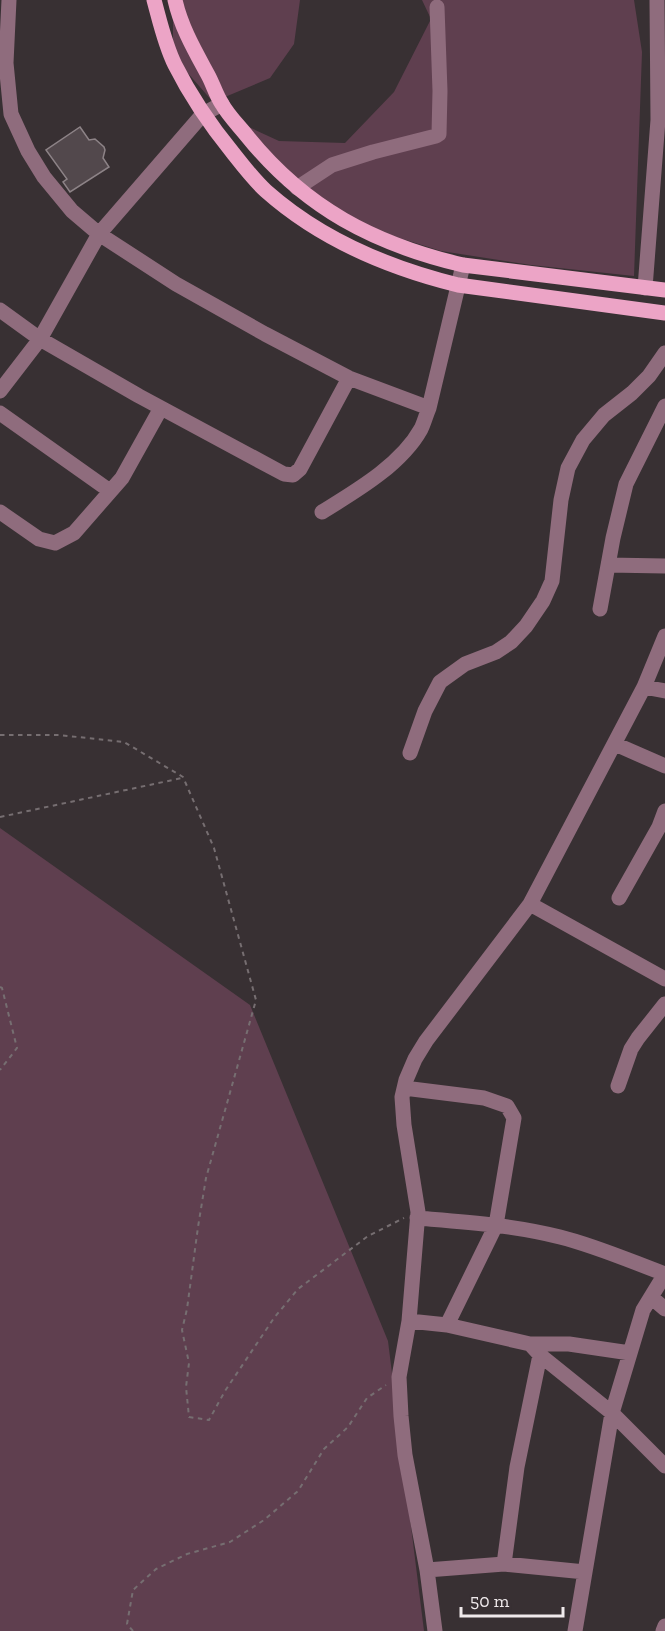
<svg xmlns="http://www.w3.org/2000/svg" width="665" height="1631" font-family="'Zilla Slab',serif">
  <rect width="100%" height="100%" fill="#383033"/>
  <!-- green -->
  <path fill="#5f3f4f" d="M173 0H300L294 44 270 78 213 102 173 56Z
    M422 0H634L642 52 634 276 531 265 441 251 361 226 282 172 238 122 279 141 345 143 394 92 431 19Z
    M0 828 250 1005 388 1341 424 1631H0Z"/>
  <!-- building -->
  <path fill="#52484c" stroke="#8d8387" stroke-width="1.5" d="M80 127 89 140 95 139 104 147 105 150 103 158 109 167 70 192 63 182 67 179 46 150Z"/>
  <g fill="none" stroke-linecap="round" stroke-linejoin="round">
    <!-- path -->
    <path stroke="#766e71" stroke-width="2" stroke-dasharray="4.5 4.5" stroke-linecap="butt" d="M0 735H59L124 742 183 777 214 848 256 1000 206 1178 198 1227 187 1309 182 1330 189 1363 186 1387 189 1417 209 1420 225 1391 274 1318 298 1289 368 1236 404 1218
      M0 817 182 778
      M0 987 2 988 17 1048 0 1070
      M133 1631 127 1624 133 1590 156 1569 187 1554 230 1542 264 1520 298 1491 324 1449 348 1427 367 1398 386 1385"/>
    <!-- minor -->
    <path stroke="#8f6c7d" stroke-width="15" d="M9 0 6 63 11 114 28 151 44 177 72 211 99 234 176 284 265 334 349 378 429 408 463 265
      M297 188 332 165 373 152 436 136 439 134 440 91 437 7
      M645 288 658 120 657 0
      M0 310 40 339 139 396 284 474 293 475 300 469 349 378
      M0 391 40 339 99 234 203 114 222 104
      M0 413 110 491
      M0 512 39 539 55 543 74 533 122 478 161 408
      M322 512C356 491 401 465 421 429 424 423 426 415 429 408
      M608 565 665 566
      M600 609 613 538 626 484 665 406
      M665 636 644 687 530 904 426 1041 415 1059 406 1080 402 1097 404 1125 418 1212 409 1321 447 1325 530 1344 540 1355 612 1413 665 1466
      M644 687 665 691
      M615 744 665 766
      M410 753 425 711 440 682 465 664 496 652 511 642 526 626 543 601 552 581 561 500 568 468 583 440 604 415 632 393 649 376 665 353
      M619 898 659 827 665 811
      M530 904 665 979
      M618 1086 631 1049 638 1038 665 1004
      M404 1088 484 1098 507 1106 514 1118 496 1225 447 1325
      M417 1218C465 1222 513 1225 560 1237 596 1246 630 1261 665 1274
      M651 1297 665 1309
      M409 1321 399 1377 401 1416 405 1455 427 1570 435 1631
      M530 1344H569L630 1353
      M504 1564 517 1467 540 1355
      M427 1570 504 1564 585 1572
      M575 1631 612 1413 643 1310 665 1274
      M663 1631 665 1626"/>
    <!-- major -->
    <path stroke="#eca4c6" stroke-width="15" d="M154 0C160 22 165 45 175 65 191 97 211 126 233 153 244 167 254 180 266 191 320 239 389 268 458 285L665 313
      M175 0C181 27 195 51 208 75 213 84 216 95 222 104 228 115 239 126 247 136 305 208 374 244 463 265L665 290"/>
  </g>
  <!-- scale -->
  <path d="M461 1607v9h102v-9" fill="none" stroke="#efe9eb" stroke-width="3"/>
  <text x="470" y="1607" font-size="18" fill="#efe9eb" stroke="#383033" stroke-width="4.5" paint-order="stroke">50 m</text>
</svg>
